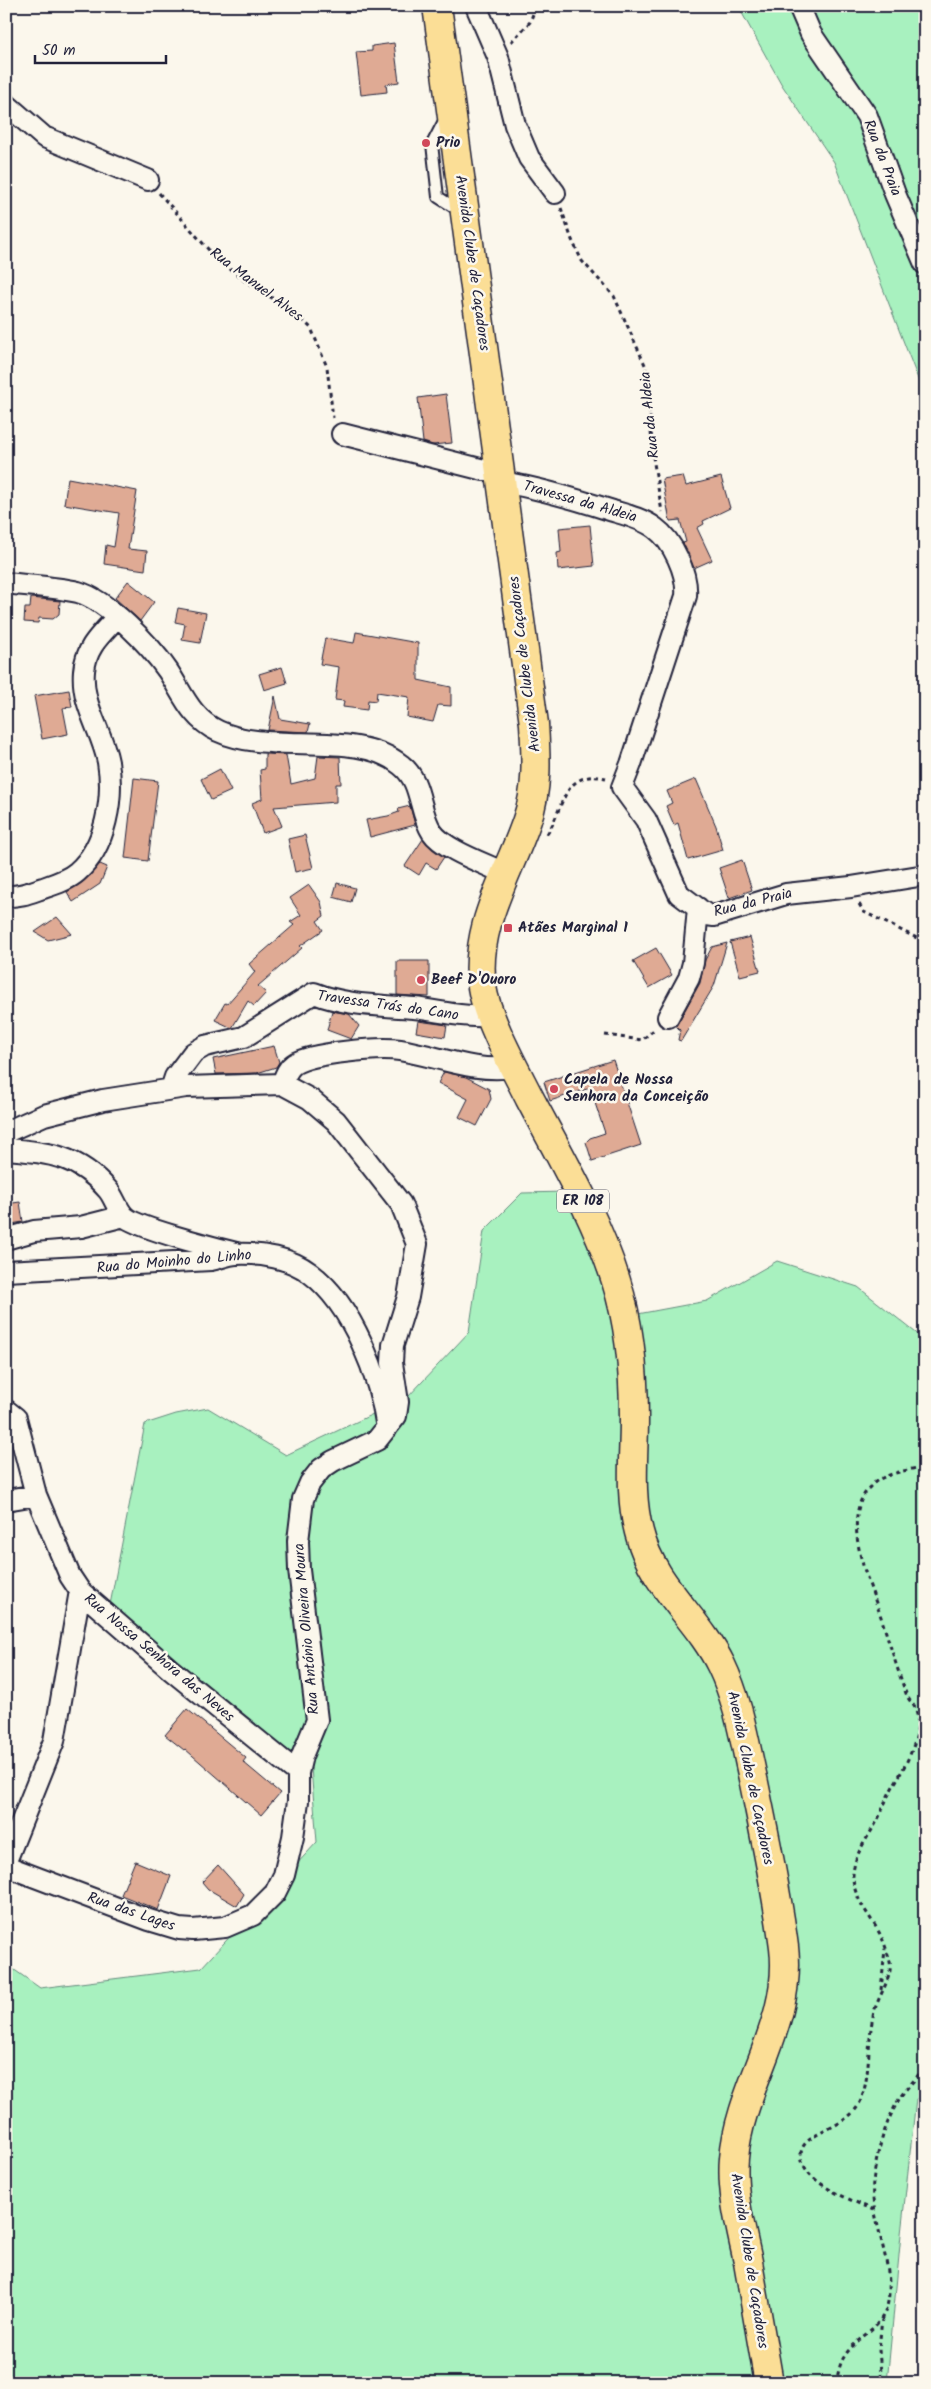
<svg xmlns="http://www.w3.org/2000/svg" width="931" height="2389" font-family="Kalam,sans-serif">
<style>
.green{fill:#a8f1bf;stroke:#658a7d}
.building{fill:#dfaa94;stroke:#22223b}
.lines{fill:none;stroke-linecap:round;stroke-linejoin:round}
.service-casing{stroke:#22223b;stroke-width:14}
.minor-casing{stroke:#22223b;stroke-width:24}
.primary-casing{stroke:#22223b;stroke-width:31}
.path{stroke:#22223b;stroke-width:3;stroke-dasharray:4 4;stroke-linecap:butt}
.service{stroke:#fbf7ec;stroke-width:10}
.minor{stroke:#fbf7ec;stroke-width:20}
.primary{stroke:#fbde96;stroke-width:28}
.poi-dot{fill:#d1495b;stroke:#fbf7ec;stroke-width:2}
.labels{text-anchor:middle;dominant-baseline:central;stroke-width:5;stroke-linejoin:round;paint-order:stroke}
.shield{fill:#fbf7ec;stroke:#636270;stroke-width:1}
.shield-label{font-size:14px;font-weight:bold;fill:#22223b}
.poi-label{font-size:15px;font-weight:bold;fill:#22223b;stroke:#fbf7ec;text-anchor:start}
.street-label{font-size:15px;fill:#22223b;stroke:#fbf7ec}
</style>
<rect width="100%" height="100%" fill="#fbf7ec"/>
<filter id="ink" filterUnits="userSpaceOnUse"><feTurbulence type="fractalNoise" baseFrequency=".02" numOctaves="2"/><feDisplacementMap in="SourceGraphic" scale="10" xChannelSelector="R" yChannelSelector="G"/><feConvolveMatrix kernelMatrix="1 2 1 2 8 2 1 2 1" color-interpolation-filters="sRGB"/></filter>
<g filter="url(#ink)">
<path class="green" d="M738,6H925V397L834,162L782,85Z
M580,1188L611,1319L707,1301L777,1261L858,1287L925,1340V2095L916,2099L901,2234L887,2383H6V1964L40,1988L201,1968L317,1842L311,1768L202,1692L109,1610L145,1424L176,1414L208,1408L286,1455L407,1398L469,1332L484,1231L522,1193L565,1192Z"/>
<path class="building" d="M394,43L399,82L386,84L387,92L361,95L356,52L372,51V46Z
M446,394L452,443L433,445L423,442L418,398Z
M683,476L686,486L721,477L730,508L703,521L704,524L697,528L712,560L694,568L683,543L686,542L680,520L670,521L662,479Z
M68,478L137,491L128,549L147,551L145,570L104,564L106,545L114,547L119,513L64,504Z
M590,525L594,566L558,570L557,553L561,552L559,528Z
M128,581L154,602L140,621L115,598Z
M31,598L60,601L59,614L53,619L39,618L38,623L24,622L25,608H30Z
M178,608L206,613L200,643L182,640L185,624L175,622Z
M356,632L418,643V680L451,687V706L438,705L433,722L407,717L409,697L377,692L376,701L368,700L367,710L343,707L344,701L335,700L339,667L320,664L325,638L354,643Z
M282,667L287,683L264,690L259,674Z
M69,690L72,707L63,708L68,734L42,739L34,696Z
M275,696L280,719L310,724L308,732L268,730Z
M265,754L286,755L291,784L315,778L318,756L340,757L341,784H336V802L274,807L282,826L263,833L252,803L262,799L260,770L265,769Z
M220,769L231,791L211,800L201,779Z
M134,778L158,781L148,861L125,858Z
M696,779L716,826L723,850L688,860L678,823L674,825L666,806L672,803L667,791Z
M410,806L415,825L370,837L366,820L388,816L399,812L398,809Z
M305,835L313,868L295,872L288,839Z
M423,839L444,857L436,869L426,863L419,875L405,866Z
M742,860L752,890L729,898L719,868Z
M100,864L107,867L100,884L73,902L67,892L84,881Z
M337,883L355,888L351,902L333,897Z
M309,885L321,902L324,916L317,921L323,930L300,946L302,948L258,986L266,993L254,1006L248,1001L232,1028L215,1020L225,1003L227,1004L255,972L249,964L294,925L290,922L301,915L290,898Z
M57,917L72,934L48,940L35,932Z
M750,937L760,971L740,976L730,942Z
M727,943L714,986L681,1041L678,1040L680,1030L676,1026L700,983L705,960L712,947Z
M656,948L672,975L649,988L633,961Z
M397,961H429V997L397,995Z
M332,1011L349,1014L359,1026L351,1039L327,1030Z
M418,1021L447,1025L445,1037L416,1032Z
M274,1046L279,1062L276,1067L257,1073L216,1074L213,1059Z
M613,1060L641,1145L592,1161L586,1142L590,1138L605,1133L590,1088L550,1101L544,1082Z
M444,1072L466,1077L489,1089L491,1099L477,1126L459,1117L468,1099L438,1083Z
M20,1202L23,1222L6,1225V1204Z
M187,1709L246,1758L243,1762L280,1793L261,1815L185,1749L184,1750L165,1735Z
M135,1861L171,1876L158,1910L121,1895Z
M218,1865L244,1894L237,1906L208,1889L202,1882Z"/>
<g class="lines">
<g class="service-casing">
<path id="service" d="M446,117L432,144L438,197L460,211"/>
</g>
<g class="minor-casing">
<path id="minor" d="M476,6L498,57L515,125L529,158L555,193
M799,6L811,34L867,116L895,194L925,264
M6,104L44,137L148,180
M342,434L484,470L500,471
M502,482C539,488 576,499 613,511C627,515 643,519 655,528C673,541 688,574 686,596L631,764L622,787L646,820L679,894L707,915L714,916L786,894L851,887L925,875
M6,583C30,586 55,587 78,592C107,600 151,646 168,671C183,694 191,718 218,731C271,756 356,728 401,765C423,782 418,811 432,832C443,849 486,864 504,873
M6,896C20,897 31,892 43,888C55,884 68,880 77,872C106,847 114,798 108,762C102,730 81,705 84,671C86,646 102,634 117,617
M668,1017L689,978L693,963L698,908
M282,1084C285,1076 287,1069 294,1064C311,1053 379,1047 400,1050C438,1056 474,1073 513,1067
M171,1089L175,1077L193,1053L205,1046L244,1037L314,993C347,1006 380,1005 414,1008C440,1011 465,1018 492,1016
M6,1132L44,1115L103,1100L186,1087L282,1084
M6,1149C49,1152 79,1156 108,1190C114,1197 117,1209 124,1216C134,1227 216,1248 236,1253
M6,1239L34,1231L81,1227L124,1216
M6,1271L211,1260C220,1258 229,1254 237,1254C262,1253 290,1258 310,1273C353,1305 380,1378 387,1428
M6,1410L16,1418L36,1495L70,1576L80,1591L171,1670L298,1773
M6,1500L36,1495
M6,1861L54,1741L80,1591
M6,1866L149,1920L179,1929L193,1930L225,1927L253,1915L275,1893L284,1875L293,1837L298,1801V1773L302,1756L317,1720L299,1570L298,1541L303,1499L310,1483L321,1469L333,1461L377,1440L396,1416L398,1402L392,1363L393,1345L408,1297L417,1244L401,1204L336,1121L310,1099L282,1084"/>
</g>
<g class="primary-casing">
<path id="primary" d="M437,6L534,724C536,757 538,788 527,820C509,874 473,926 482,987C487,1019 515,1069 530,1099C561,1158 596,1217 616,1281C630,1325 634,1373 634,1419C634,1458 629,1494 639,1532C652,1585 698,1618 721,1665C739,1702 745,1744 754,1783C765,1837 777,1892 784,1947C793,2024 740,2085 734,2158C731,2192 741,2229 748,2262C755,2302 762,2343 769,2383"/>
</g>
<path class="path" d="M511,42L530,22L536,6
M159,193L215,257L245,281L293,311L311,328L327,367L333,418
M561,208L572,240L582,261L614,296L646,367L653,457L662,512
M547,834C564,809 562,769 606,778
M859,904L864,912L925,942
M605,1035L642,1040L656,1028
M917,1730L925,1737
M881,1990L885,1949
M920,2074L925,2094
M925,2156V2187
M874,2210C852,2200 804,2184 801,2156C799,2130 852,2131 862,2097C871,2070 867,2040 874,2012C878,1997 893,1976 890,1962C888,1954 885,1944 881,1936C870,1914 848,1894 854,1867C857,1851 868,1837 876,1823C882,1812 885,1801 891,1790C903,1769 924,1737 916,1711C915,1705 909,1701 907,1696C897,1669 889,1641 880,1614C868,1579 837,1514 874,1483C886,1473 910,1470 925,1466
M882,2318L879,2350L882,2383
M836,2383C838,2375 839,2365 844,2357C855,2338 882,2328 887,2306C897,2269 869,2219 873,2182C877,2151 885,2122 901,2096C909,2084 921,2076 925,2062"/>
<use href="#service" class="service"/>
<use href="#minor" class="minor"/>
<use href="#primary" class="primary"/>
</g>
</g>
<g class="poi-dot">
<circle cx="426" cy="143" r="5"/>
<rect x="503" y="923" width="10" height="10" rx="2.5"/>
<circle cx="421" cy="980" r="5"/>
<circle cx="554" cy="1089" r="5"/>
</g>
<g class="labels">
<rect class="shield" x="557" y="1189.5" width="52" height="23" rx="4"/>
<g class="shield-label">
<text x="583" y="1201">ER 108</text>
</g>
<g class="poi-label">
<text x="436" y="143">Prio</text>
<text x="518" y="928">Atães Marginal 1</text>
<text x="431" y="980">Beef D'Ouoro</text>
<text x="564" y="1080">Capela de Nossa<tspan x="564" dy="17">Senhora da Conceição</tspan></text>
</g>
<g class="street-label">
<text transform="translate(882 158) rotate(69)">Rua da Praia</text>
<text transform="translate(472 263) rotate(82)">Avenida Clube de Caçadores</text>
<text transform="translate(256 285) rotate(37)">Rua Manuel Alves</text>
<text transform="translate(650 415) rotate(-96)">Rua da Aldeia</text>
<text transform="translate(580 502) rotate(16)">Travessa da Aldeia</text>
<text transform="translate(525 664) rotate(-97)">Avenida Clube de Caçadores</text>
<text transform="translate(753 903) rotate(-14)">Rua da Praia</text>
<text transform="translate(388 1006) rotate(8)">Travessa Trás do Cano</text>
<text transform="translate(174 1262) rotate(-5)">Rua do Moinho do Linho</text>
<text transform="translate(307 1629) rotate(-95)">Rua António Oliveira Moura</text>
<text transform="translate(159 1658) rotate(40)">Rua Nossa Senhora das Neves</text>
<text transform="translate(750 1778) rotate(78)">Avenida Clube de Caçadores</text>
<text transform="translate(131 1912) rotate(19)">Rua das Lages</text>
<text transform="translate(749 2261) rotate(81)">Avenida Clube de Caçadores</text>
</g>
</g>
<rect width="931" height="2389" fill="none" stroke="#fbf7ec" stroke-width="25"/>
<rect x="12" y="12" width="906" height="2364" fill="none" stroke="#22223b" stroke-width="2" filter="url(#ink)"/>
<path d="M35 55v8h131v-8" fill="none" stroke="#22223b" stroke-width="2.5"/>
<text x="42" y="55" font-size="15" fill="#22223b" stroke="#fbf7ec" stroke-width="4" paint-order="stroke">50 m</text>
</svg>
